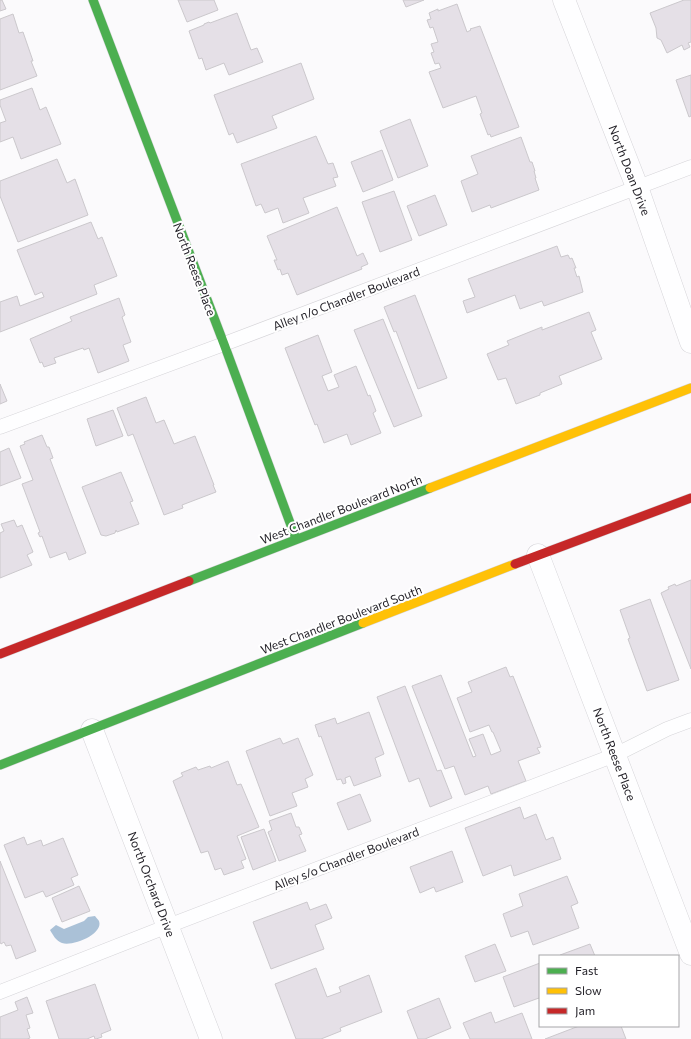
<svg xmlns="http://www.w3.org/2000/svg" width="691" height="1039" font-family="Commissioner,sans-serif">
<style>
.water{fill:#aac1d7}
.building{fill:#e5e0e7;stroke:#cbc8cc}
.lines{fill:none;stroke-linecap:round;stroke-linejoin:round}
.lane-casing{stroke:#d6d5d9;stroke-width:15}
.street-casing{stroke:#d6d5d9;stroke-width:23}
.fast-casing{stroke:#d6d5d9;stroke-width:10}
.slow-casing{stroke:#d6d5d9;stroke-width:10}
.jam-casing{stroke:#d6d5d9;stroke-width:10}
.lane{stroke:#fefeff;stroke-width:14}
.street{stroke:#fefeff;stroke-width:22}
.fast{stroke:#4caf50;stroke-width:9}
.slow{stroke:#ffc107;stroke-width:9}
.jam{stroke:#c62828;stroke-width:9}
.labels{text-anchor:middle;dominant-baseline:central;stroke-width:4;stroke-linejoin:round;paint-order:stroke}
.street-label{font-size:12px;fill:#201e25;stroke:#fff}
</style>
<rect width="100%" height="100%" fill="#fbfafc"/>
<path class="water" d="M95,916C96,918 98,919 99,921C104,934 72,947 62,943C56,941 53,935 50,930L56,925L64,929L84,921L88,917Z"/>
<path class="building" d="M0,0H2L6,9L0,11Z
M178,0H214L218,10L187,22Z
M403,0H424L406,7Z
M684,0H691V42L688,43L690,47L684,50L682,45L667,53L661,40L657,38L656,28L650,13Z
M457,4L467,32L471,30L470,29L480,26L519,127L491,137L490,134L488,135L480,114L482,113L476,96L443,108L429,72L441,68L439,63L435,64L431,53L434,52L431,44L438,42L433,27L430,28L427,20L431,19L429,13L438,9V11Z
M237,13L251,50L257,48L263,62L229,75L224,63L206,70L202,58L199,59L189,31L204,25V24L209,22L210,23Z
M13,14L19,33L23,32L33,61H31L37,76L0,90V19Z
M301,63L314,99L272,116L277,128L237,143L233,133L229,135L214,95Z
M691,75V116L689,117L676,80Z
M32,88L40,110L46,107L61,144L21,159L13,137L0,142V123L6,121L0,105V100Z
M410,119L428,166L398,178L380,131Z
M316,136L328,164L333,163L338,177L333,178L336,186L303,198L309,213L283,223L278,208L265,213L261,204L256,206L241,164Z
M521,137L530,162H532L535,171H534L536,178H535L539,190L491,208L490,205L472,212L461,181L478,174L471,156Z
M382,150L393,180L363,192L351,162Z
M57,159L67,183L75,179L88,215L18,242L0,196V181Z
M394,191L412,240L380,252L362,202Z
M435,195L447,225L419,236L407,206Z
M337,207L357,256L363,253L368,264L361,267L362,269L297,295L288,273L282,275L280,269L278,270L274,260H277L267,236Z
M91,222L98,239L102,237L117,276L94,285L97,294L0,332V302L17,296L20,306L44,297L42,292L35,295L17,250Z
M557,246L561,257L568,255L570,259L572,258L576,268H574L577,277L579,276L583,292L544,306L542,301L520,309L515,295L467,313L463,301L475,297L468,279Z
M415,295L447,378L418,389L396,331L394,332L384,307Z
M119,298L125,315L122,317L131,342L123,345L129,361L98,373L89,348L84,350L83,348L54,358L56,363L44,367L42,362L40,363L30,339L72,321L70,317Z
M589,312L596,330L591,332L602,359L559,376L562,384L540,393V395L516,404L506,378L498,380L487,354L509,345L507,341L542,327V330Z
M383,319L422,416L394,427L354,330Z
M318,335L332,372L322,376L328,391L339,387L334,375L356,366L368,396L370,395L376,411L373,413L381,433L351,445L347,434L324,443L317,424L315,425L285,348Z
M0,384L7,401L0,404Z
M146,397L156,423L164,420L174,444L195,436L214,485H213L216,492L182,505L183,508L164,515L133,434L128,436L117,408Z
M113,410L123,436L96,446L87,419Z
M42,435L47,447H49L53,458L50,459L86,553L69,560L66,552L50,558L42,536L40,537L38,533L40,532L22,484L33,480L20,446L25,444L24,442Z
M9,448L21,478L0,486V452Z
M121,472L133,501L130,502L139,524L117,532L116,530L115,533L106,536L101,535L82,487Z
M14,520L17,527L22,525L33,552L27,555L32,565L0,578V533L4,531L1,524Z
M691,580V669L661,593L669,589L668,587L675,584L676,586Z
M650,599L679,680L647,691L628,639L630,638L620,610Z
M506,667L510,677L513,676L541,747L537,748L540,753L518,761L526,781L491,794L488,786L465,795L454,766L445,769L412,686L441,675L473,757L476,756L469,739L483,734L491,755L501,751L493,732H492L489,725L470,732L457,698L472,692L468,682Z
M405,686L437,771L441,770L452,798L430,807L419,778L409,782L377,697Z
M369,712L384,754L375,758L381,776L354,786L350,776L345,778L346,783L343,784L341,779L337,780L321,736L319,737L315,725L335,718L337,724Z
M280,738L283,744L298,738L313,775L305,779L308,787L292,793L297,806L270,816L246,751Z
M228,761L237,785L241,784L259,827L237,836L246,859L241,861L244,868L224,875L221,868L215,870L208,851L201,853L173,781L183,776L181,773L196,767L198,770L210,766L211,768Z
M360,794L371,821L348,830L337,803Z
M520,807L524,819L536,814L546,840L553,837L561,859L514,876L511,865L483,876L465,828Z
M291,813L296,827H299L302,834L299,835L306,851L279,861L268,832L272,830L269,821Z
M264,829L276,861L253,870L241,837Z
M24,837L27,845L41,840L43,846L63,838L78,875L71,878L74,885L46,897L43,891L25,898L4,845Z
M452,851L463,882L436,892L434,887L420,893L410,867Z
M0,861L36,951L16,959L11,945L6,946L4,942L1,944L0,942Z
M567,876L578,903L571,906L579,928L533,945L528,931L511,937L503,914L523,906L519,894Z
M79,886L90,911L62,922L52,898Z
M307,902L310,910L326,904L332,918L315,925L324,949L271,969L253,922Z
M495,944L506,971L475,982L465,956Z
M590,944L595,956H560V955Z
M540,963V1000L539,998L514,1007L503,977Z
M316,968L327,997L341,992L339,987L369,975L382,1012L340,1028L341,1031L321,1039H296L275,984Z
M95,984L111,1030L101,1034L102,1037L96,1039H95L94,1036L87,1039H59L46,1001Z
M27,997L33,1013L26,1015L30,1028L27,1029L30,1038L27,1039H0V1017L18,1010L15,1002Z
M439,998L451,1028L425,1039H418L407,1011Z
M491,1012L495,1023L522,1013L532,1039H470L463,1023Z
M579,1026H621L626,1039H545Z"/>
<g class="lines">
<g class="lane-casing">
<path id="lane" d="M0,427L224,344L691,167
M0,992L168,926L615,755L667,729L691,720"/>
</g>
<g class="street-casing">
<path id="street" d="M564,0L637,187L691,342
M538,555L691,954
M92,730L211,1039"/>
</g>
<g class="fast-casing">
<path id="fast" d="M93,0L224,344L296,539
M189,581L430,488
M0,765L363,623"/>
</g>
<g class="slow-casing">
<path id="slow" d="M430,488L691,388
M363,623L515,564"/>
</g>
<g class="jam-casing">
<path id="jam" d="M515,564L691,498
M0,654L189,581"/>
</g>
<use href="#lane" class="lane"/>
<use href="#street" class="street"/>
<use href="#fast" class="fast"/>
<use href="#slow" class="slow"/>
<use href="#jam" class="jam"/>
</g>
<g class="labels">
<g class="street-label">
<text transform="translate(630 170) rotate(69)">North Doan Drive</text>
<text transform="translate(195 269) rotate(69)">North Reese Place</text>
<text transform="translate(346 298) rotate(-21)">Alley n/o Chandler Boulevard</text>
<text transform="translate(341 509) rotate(-21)">West Chandler Boulevard North</text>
<text transform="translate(341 619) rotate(-21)">West Chandler Boulevard South</text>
<text transform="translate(615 754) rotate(69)">North Reese Place</text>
<text transform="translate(346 858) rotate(-21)">Alley s/o Chandler Boulevard</text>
<text transform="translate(152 884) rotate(69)">North Orchard Drive</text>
</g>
</g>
<rect x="539" y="955" width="140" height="72" fill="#ffffff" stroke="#a6a5a8"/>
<rect x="547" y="968" width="20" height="6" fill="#4caf50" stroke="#a6a5a8"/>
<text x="575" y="975" font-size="12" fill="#201e25">Fast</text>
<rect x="547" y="988" width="20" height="6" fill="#ffc107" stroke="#a6a5a8"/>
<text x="575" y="995" font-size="12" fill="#201e25">Slow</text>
<rect x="547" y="1008" width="20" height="6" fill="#c62828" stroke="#a6a5a8"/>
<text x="575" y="1015" font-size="12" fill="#201e25">Jam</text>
</svg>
